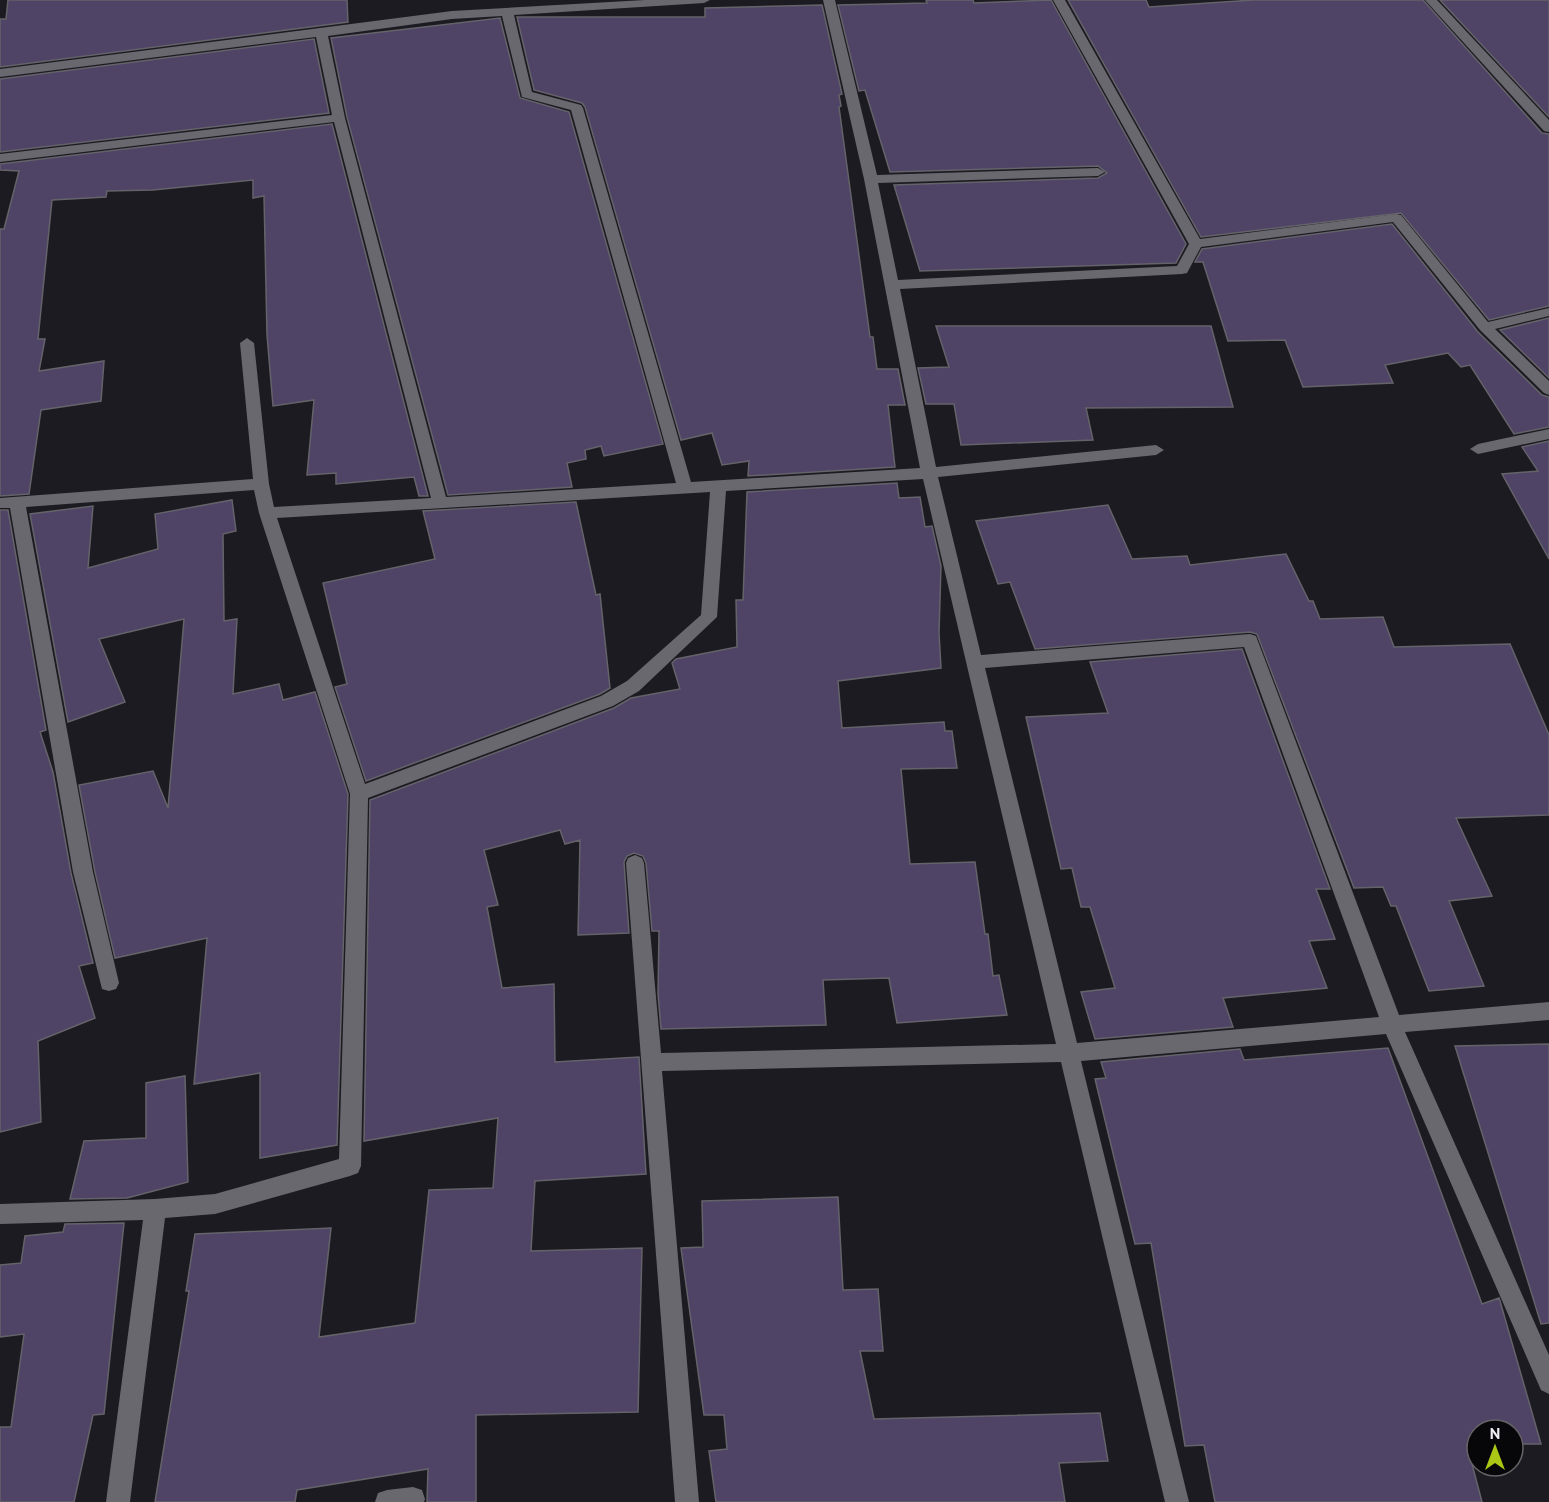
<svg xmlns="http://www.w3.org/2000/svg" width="1549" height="1502" font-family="'PT Sans',sans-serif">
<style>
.building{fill:#4f4366;stroke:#65636a;stroke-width:1.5}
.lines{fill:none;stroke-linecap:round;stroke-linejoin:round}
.minor{fill:#6a686f;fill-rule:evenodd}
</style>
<rect width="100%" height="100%" fill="#1c1b21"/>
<path class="building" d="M8,0H347L348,22L0,67V19H6Z
M926,0H973L974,3L1051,0L1186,244L1176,263L920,271L894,185L1098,178L1107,173L1098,166L890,172L865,90L859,91L838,5L927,3Z
M1068,0H1146L1149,7L1253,0H1423L1542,133L1549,134V306L1489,320L1401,213L1201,237Z
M1440,0H1549V117Z
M822,5L842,94L839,95L841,106L839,107L870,337H873L877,369H898L905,405H888L895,467L748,476L749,461L722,465L712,433L681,440L585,107L582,103L534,90L517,17H705V8Z
M500,18L520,98L569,112L663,444L604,456L601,446L585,450L586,459L567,463L572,487L448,495L347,117L331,38Z
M314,39L329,113L0,152V79Z
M332,124L428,496H419L414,477L336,484V473L307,475L314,400L273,406L267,335L264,196L253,198V180L153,190L107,191L106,197L52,200L38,339H45L39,371L104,361L101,401L41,410L29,494L0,496V229H4L19,171L0,170V164Z
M1392,224L1478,332L1542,395L1549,397V427L1514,434L1470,365L1461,367L1448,353L1385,365L1393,383L1303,387L1285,340L1228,341L1203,262H1195L1202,249Z
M1549,318V378L1500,330Z
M936,326H1211L1233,407L1086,408L1093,440L961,445L954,404H926L918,368L949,367Z
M1549,441V559L1502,474L1538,471L1522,447Z
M897,483L899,498L920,497L925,527L932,526L941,566L939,633L941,668L838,681L842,728L944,722L945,731H952L957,768L901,769L910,864L975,862L985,934H988L993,976L999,975L1007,1015L897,1023L889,978L823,980L826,1025L661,1029L658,994L659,931H652L646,863L643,856L634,853L627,856L624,862L629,933L578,935L580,840L565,844L560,830L484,850L498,905L487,907L502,988L554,984L555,1062L639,1057L646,1174L535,1181L531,1251L642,1248L638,1412L476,1415V1502H427L428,1469L297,1490L295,1502H155L189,1291H186L195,1234L331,1228L319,1337L415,1323L429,1190L493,1188L498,1118L364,1141L370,800L614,708L631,698L680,689L672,663L676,659L737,647L736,600H743L747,492Z
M232,500L236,531L223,534L224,621L237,619L233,694L279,684L283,700L315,692L348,794L337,1145L260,1158V1073L194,1084L207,938L115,958L95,872L79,785L153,771L168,808L184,619L99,639L125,702L68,722L30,514L93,506L88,568L158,549L155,514Z
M576,502L596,595L600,594L610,688L600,694L366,781L335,687L347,684L323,583L435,559L423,511Z
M1108,505L1132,559L1187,556L1190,565L1286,554L1309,601H1313L1320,619L1383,617L1394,647L1510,644L1549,735V815L1456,818L1492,896L1449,901L1484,986L1429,991L1396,906H1391L1383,887L1354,888L1257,634L1250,632L1035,649L1010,582L998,584L976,521Z
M0,510H8L46,730L40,732L53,772L71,873L93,963L79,966L95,1018L38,1041L41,1122L0,1132Z
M1242,649L1330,889H1316L1335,939L1309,941L1327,988L1223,998L1233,1027L1095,1039L1081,992L1115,988L1090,907H1081L1072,868L1061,869L1026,717L1108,713L1090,662Z
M1549,1044V1323L1541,1324L1455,1046Z
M1388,1048L1482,1304L1499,1298L1500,1301L1541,1444H1513V1430H1477V1445H1467L1482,1502H1215L1204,1445L1185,1446L1151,1243L1135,1244L1095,1079L1106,1078L1101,1062L1240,1049L1244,1060Z
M185,1076L188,1182L127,1198L70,1199L84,1141L146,1138V1083Z
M838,1197L843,1290L878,1289L883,1351H860L874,1419L1100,1413L1108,1461L1059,1463L1065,1502H716L709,1451L727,1449L724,1415H704L681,1248L703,1247L702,1201Z
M124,1223L104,1414L93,1415L74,1502H0V1427H11L24,1334L0,1337V1265L21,1263L25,1236L63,1232L65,1224Z"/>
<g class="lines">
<path class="minor" d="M645,0H710L704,3L514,15L532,92L581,105L583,108L691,482L920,468L864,179L823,0H835L877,175L1098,168L1105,172L1098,176L878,183L898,280L1177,266L1189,244L1053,0H1065L1200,239L1396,214L1401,215L1488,322L1549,308V316L1495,329L1549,381V395L1544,393L1480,330L1393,222L1201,247L1187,273L1182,274L900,289L936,467L1156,445L1164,450L1156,455L938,477L981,655L1250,634L1256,636L1399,1015L1549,1002V1020L1405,1032L1549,1355V1394L1541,1390L1386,1034L1081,1061L1189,1502H1165L1061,1062L662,1071L699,1502H675L626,863L628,858L635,855L642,858L644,863L661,1053L1056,1044L923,479L726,491L717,617L639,691L613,706L368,798L361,1166L358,1173L350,1176L215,1214L165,1218L130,1502H106L143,1220L0,1224V1204L155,1199L215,1194L339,1159L350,794L259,513L254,490L26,507L93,872L119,983L116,989L109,991L102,989L73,872L10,508H0V498L253,479L240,343L247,338L254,343L269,484L274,507L431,498L334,122L0,162V154L332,115L316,37L0,77V69L452,11ZM502,16L522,97L571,110L676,483L446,497L345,118L328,36L452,19ZM710,492L701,615L627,681L601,696L365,784L277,518ZM1244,647L1379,1017L1077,1043L985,668Z
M1425,0H1437L1549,120V132L1544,131Z
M1549,429V439L1478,454L1470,449L1478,444Z
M413,1487L422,1490L425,1499L424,1502H375L378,1493L387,1490Z"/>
</g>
<g transform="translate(1495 1448)"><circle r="28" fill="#070608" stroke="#656366" stroke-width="1.5"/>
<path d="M0-4.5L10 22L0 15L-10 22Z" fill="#abc615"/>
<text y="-9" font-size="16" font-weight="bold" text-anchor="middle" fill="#f1eff4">N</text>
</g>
</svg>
